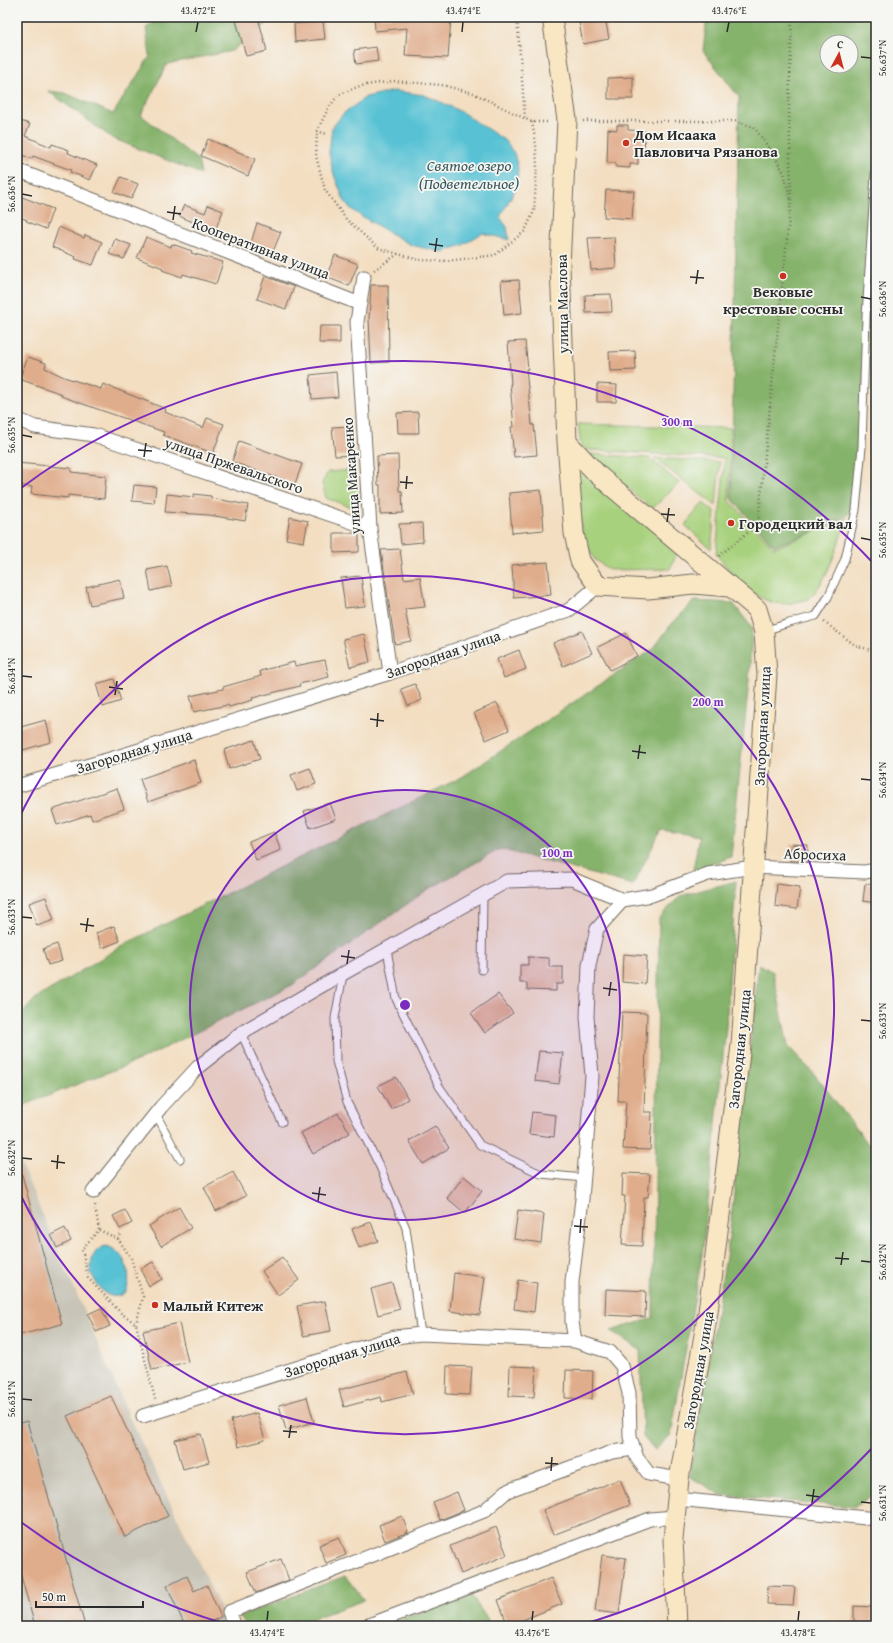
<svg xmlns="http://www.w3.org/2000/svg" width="893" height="1643" font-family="'Gentium Book Plus',serif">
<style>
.industrial{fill:#c8c4b8}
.green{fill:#a8d17d;stroke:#6a7e54}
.forest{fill:#86b36c;stroke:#586f4c;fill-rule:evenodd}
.water{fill:#58c2d4;stroke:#427680}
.building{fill:#e0ad8c}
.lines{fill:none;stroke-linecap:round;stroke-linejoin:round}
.lane-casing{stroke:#716a60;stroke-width:9}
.street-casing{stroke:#716a60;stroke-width:15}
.secondary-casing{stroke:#716a60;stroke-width:21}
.path{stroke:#716a60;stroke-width:2.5;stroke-dasharray:1 3;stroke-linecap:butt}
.lane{stroke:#fff;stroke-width:7}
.street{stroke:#fff;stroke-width:13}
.secondary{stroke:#f9e7c3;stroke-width:19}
.ticks{fill:none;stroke:#2b2b2b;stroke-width:1.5}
.ring{fill:none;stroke:#7b2cbf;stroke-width:2}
.poi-dot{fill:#c8321e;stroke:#f6f6f2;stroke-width:1.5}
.labels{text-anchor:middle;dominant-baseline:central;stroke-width:3.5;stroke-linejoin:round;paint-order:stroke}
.poi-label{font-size:15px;font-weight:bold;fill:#2b2b2b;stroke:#f6f6f2;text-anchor:start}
.street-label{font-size:15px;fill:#2b2b2b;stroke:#f6f6f2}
.water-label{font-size:16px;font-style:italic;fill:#38585e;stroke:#f6f6f2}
.centre{fill:#7b2cbf;stroke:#f6f6f2;stroke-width:2}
.ring-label{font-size:12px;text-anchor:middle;font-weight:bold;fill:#7b2cbf;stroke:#f6f6f2;stroke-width:3.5;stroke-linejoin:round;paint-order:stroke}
.neatline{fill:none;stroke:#2b2b2b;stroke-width:1.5}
.ticks-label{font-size:10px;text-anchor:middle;fill:#2b2b2b}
</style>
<rect width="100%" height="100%" fill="#f6f6f2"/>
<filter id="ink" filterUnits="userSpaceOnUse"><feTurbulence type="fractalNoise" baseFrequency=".025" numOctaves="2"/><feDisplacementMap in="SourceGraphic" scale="8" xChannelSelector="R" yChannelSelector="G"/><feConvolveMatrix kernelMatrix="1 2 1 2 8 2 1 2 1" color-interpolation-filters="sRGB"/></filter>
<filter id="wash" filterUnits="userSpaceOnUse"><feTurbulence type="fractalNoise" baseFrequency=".012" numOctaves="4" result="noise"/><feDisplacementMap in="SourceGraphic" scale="16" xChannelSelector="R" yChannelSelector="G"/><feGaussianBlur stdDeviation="0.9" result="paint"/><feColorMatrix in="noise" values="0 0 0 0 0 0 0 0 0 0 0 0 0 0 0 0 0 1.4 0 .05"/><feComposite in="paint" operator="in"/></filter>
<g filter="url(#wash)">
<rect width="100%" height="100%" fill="#f3dec1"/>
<path class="industrial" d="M17,1155L127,1412L229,1626H17Z"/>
<path class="green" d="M578,424L731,428L729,500L774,548L824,528L847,517C839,541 828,583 808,599C805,601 800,601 796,602C761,612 736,578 716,554L725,458L590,450L581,448Z
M589,454L649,458L679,483L652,509Z
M654,458L720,462L716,506Z
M574,463L678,551L670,569L610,570L595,560L582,537Z
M352,470L359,495V510L326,498L322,483L328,472Z
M703,503L715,512L711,549L685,525Z"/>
<path class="forest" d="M163,17H267L269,22L232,51L167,64L141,115L198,160L201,174L112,138L48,91L65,93L113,114L150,56L146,28Z
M707,17H876V159L856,510L820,529L774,546L731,498L739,97L703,51ZM827,42H851V66H827Z
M694,601L733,603L752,628L749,681L731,857L693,871L699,836L661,830L633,885L500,849L427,890L292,985L142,1059L27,1104L17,1110V1020L35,999L125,944L462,777L653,649L670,626Z
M736,881L726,1027L703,1249L671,1435L655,1450L643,1437L640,1350L611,1331L653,1318L659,918L680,896Z
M759,964L773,972L788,1046L816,1076L869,1145L876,1144V1492L855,1507L721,1495L689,1476L729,1239Z
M345,1576L364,1600L292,1626H248L239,1617Z
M471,1595L489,1622L496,1626H381Z"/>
<path class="water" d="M394,91L424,95L443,103L463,113L504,140L514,153L518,168L517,186L500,217L507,227L509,240L482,233L463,245L441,252L411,245L361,216L351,209L344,200L333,172L329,153L332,128L343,114L366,97Z
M106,1246C122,1249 133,1272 127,1288C126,1293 122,1295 118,1296C103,1299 96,1282 90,1271C92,1259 93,1249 106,1246Z"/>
<g id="blocks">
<path class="building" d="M235,17H258L267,51L246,56Z
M374,17H451L448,58L405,56L407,28L375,31Z
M578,17H605L609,39L583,44Z
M323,21L325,39L295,42L294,24Z
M376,47L378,61L356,64L354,50Z
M633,77V99H608V78Z
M20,121L30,124L25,136L51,147L52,144L69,150L68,153L97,165L90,180L70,172L71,170L33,156L32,159L20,154L21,151H20L17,156V128Z
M617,125H628V130L645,131L644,156L638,155V164H630V168L616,167V163H607L608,129L617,130Z
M208,139L255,159L248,176L201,156Z
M121,177L138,184L131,199L114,192Z
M606,190L634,191L632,219L604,217Z
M17,195L53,209L46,229L26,221L27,220L17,216Z
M184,205L205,213L208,205L223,211L214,233L199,228L200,225L179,216Z
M257,223L281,232L272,254L250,246Z
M59,227L84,238L85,235L102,242L93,265L75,259L76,257L52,247Z
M146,237L171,247L172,244L192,251L191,253L223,262L216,284L183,274L182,277L162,270L163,268L137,258Z
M614,237L616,268L591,270L588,238Z
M115,239L131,245L124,259L109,254Z
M335,255L358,264L349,286L326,277Z
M265,276L294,287L286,309L257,299Z
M519,280L522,313L504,315L501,281Z
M371,285H388L389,362L371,363L369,319Z
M611,294L612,312L586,313L585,295Z
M320,326H340V343H319Z
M525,341L528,369H526L532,425H534L537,455L514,457L511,427H514L510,384H511L508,342Z
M635,351L636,370L610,371L609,352Z
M28,357L46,363L45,368L64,377L101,389L103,384L166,409L165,412L203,428L207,418L224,424L213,453L163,435L164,432L83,404L61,396L62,394L19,379Z
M336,372L338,397L312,399L310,375Z
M597,384L617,385L616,402H597Z
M418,412L419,433H398L397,413Z
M351,426L353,455L335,456L332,427Z
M239,441L302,464L295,484L232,462Z
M398,455L399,491H402L403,513L380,514V485H378L377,456Z
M17,463L71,468V472L106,476L104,499L68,495V498L31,494L32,487L17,485Z
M134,485L156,487L154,503L132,501Z
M541,490L544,530L512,533L509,493Z
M167,494L194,497V494L211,496V498L248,505L245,521L209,515L165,512Z
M290,517L308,521L304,542L286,539Z
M422,523L423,542L401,544L399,524Z
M334,533H359V552L334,553Z
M400,549L404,579L420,577L425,607L405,609L411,641L395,644L381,550Z
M548,562L551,595L514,598L512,565Z
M167,566L172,586L151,591L147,570Z
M361,576L365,606L345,608L341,578Z
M120,579L124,598L90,605L86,587Z
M582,631L592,653L563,666L553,643Z
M626,633L637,656L610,670L598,647Z
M364,634L370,662L350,667L343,639Z
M519,650L526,669L504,678L497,659Z
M325,660L329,677L299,684L300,686L252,698L253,700L229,707L228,705L194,712L190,696L223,689V687L261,676L260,671L294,662L295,666Z
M114,679L121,701L103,707L96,684Z
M415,684L422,700L408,706L401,689Z
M497,703L509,730L486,740L474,713Z
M46,720L51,742L19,751L17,743V728Z
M254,740L260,759L229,769L224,750Z
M194,760L201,783L148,802L140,779Z
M310,768L316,784L297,791L291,775Z
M117,788L124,809L92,820L90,814L57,825L52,810Z
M330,803L336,819L310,828L304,811Z
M274,832L281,850L256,860L249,842Z
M791,844L808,845L807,861H790Z
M777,884L800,887L797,909L775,906Z
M865,884L876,885V903L863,901Z
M46,897L54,920L37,926L29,903Z
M114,926L120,941L102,948L96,933Z
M57,944L62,961L48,965L43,949Z
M623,954L647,956L645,984L622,982Z
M528,957L549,958V967H563V984H556V991L527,990V983H520V965H528Z
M498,994L513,1013L485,1033L471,1013Z
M622,1012L647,1013L644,1112H652L650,1150L623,1149L626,1101H618Z
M539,1051L563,1053L559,1084L535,1081Z
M396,1077L408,1099L391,1109L378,1086Z
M532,1112L556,1115L554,1137L529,1134Z
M338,1113L350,1133L313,1154L301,1133Z
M435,1126L449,1148L423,1164L409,1141Z
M21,1171L62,1324L20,1335L17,1324V1172Z
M233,1172L246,1196L216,1211L204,1187Z
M623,1173L650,1174L648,1197H644L642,1246L622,1245L625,1196H622Z
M464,1176L482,1191L465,1213L447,1198Z
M179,1207L191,1228L161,1246L149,1226Z
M125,1210L132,1223L120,1229L113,1216Z
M518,1210L544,1214L541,1243L514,1239Z
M371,1222L378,1241L359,1248L352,1229Z
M65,1228L71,1241L57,1248L51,1235Z
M282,1257L299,1280L278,1295L262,1271Z
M153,1262L162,1279L149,1286L140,1269Z
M454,1273L485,1277L480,1315L450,1311Z
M518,1280L537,1283L534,1312L514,1309Z
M392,1283L400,1309L378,1315L371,1289Z
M606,1289L646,1291L645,1317L605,1315Z
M325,1301L331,1331L303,1336L297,1306Z
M101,1308L110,1326L96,1332L88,1314Z
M179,1323L188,1362L152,1370L143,1331Z
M447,1366L472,1367L470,1395L446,1394Z
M510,1366L536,1367L534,1397L509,1396Z
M566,1370L593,1371L592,1399L565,1398Z
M407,1372L413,1394L382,1402L381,1397L344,1407L339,1390Z
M111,1396L168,1516L125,1537L67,1416Z
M307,1397L314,1422L286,1430L279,1405Z
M257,1413L265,1440L238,1447L231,1420Z
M27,1421L85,1626H35L17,1562V1424Z
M201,1434L209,1462L183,1469L175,1440Z
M620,1479L630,1505L553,1535L543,1510Z
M457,1492L464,1510L440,1520L433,1502Z
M402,1516L408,1532L385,1541L379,1525Z
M496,1527L507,1555L461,1574L450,1546Z
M339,1537L346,1555L326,1563L319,1545Z
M602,1555L626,1558L619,1614L595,1611Z
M281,1559L289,1580L256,1593L247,1572Z
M187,1576L194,1591L207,1585L221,1617L201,1626H185L167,1586Z
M551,1578L562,1604L508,1626L498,1600Z
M768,1586L795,1587L793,1605L767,1604Z
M854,1606L873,1607L872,1626H854Z"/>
</g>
</g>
<g filter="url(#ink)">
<use href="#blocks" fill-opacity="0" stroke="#716a60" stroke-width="1"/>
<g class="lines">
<g class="lane-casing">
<path id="lane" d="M764,631L789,623L816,616L828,597L845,559L856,510L862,447L866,316L876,159
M387,950L396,999L439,1086L480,1145L541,1174L584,1178
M482,970L483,895
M343,975L335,1018L336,1061L347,1102L380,1167L406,1228L421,1334
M241,1033L282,1122
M156,1114L180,1159"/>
</g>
<g class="street-casing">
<path id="street" d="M17,170L360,304
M364,277L357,322L370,528L390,673
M17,419L35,427L94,435L370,528
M17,786L110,759L390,673L569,610L598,586
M93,1192L161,1107L198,1067L241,1033L316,989L507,881L572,879L623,900L652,895L708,874L753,867L865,872L876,870
M575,1341L572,1322V1282L582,1199L592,1076L587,1017L589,965L597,929L623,900
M143,1416L395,1337L421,1334L575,1341L610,1352L622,1366L629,1393L630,1437L637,1458L649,1474L679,1479
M677,1499L876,1519
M235,1626L229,1612L484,1511L507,1491L612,1452L634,1449
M366,1626L650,1519L675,1517"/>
</g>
<g class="secondary-casing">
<path id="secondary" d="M552,17L567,120L560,266L567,442L574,533L580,561L598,586L648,589L693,584L729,587
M567,442L598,475L757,609L764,632L767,675L741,1045L708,1312L679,1479L673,1539L677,1626"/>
</g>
<path class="path" d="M517,17L525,118
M583,121H735L754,127L774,155L784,173L791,201
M532,122L536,144L537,167L534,211L525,231L495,255L447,261L419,260L378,248L346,219L325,190L316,156L317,131L328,109L338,95L360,86L393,81L442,85L473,93L532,122H550
M317,131L327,134
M791,194L789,106L792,17
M374,270L398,254
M719,556L758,524L791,199
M824,622L855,645L876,652
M95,1205L99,1230L82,1249L88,1278L121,1313L136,1324L155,1399
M99,1230L118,1239L131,1258L143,1297L136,1324
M118,1239L122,1233"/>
<use href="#lane" class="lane"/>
<use href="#street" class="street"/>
<use href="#secondary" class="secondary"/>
</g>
</g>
<path class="ticks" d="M196,32L198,22M462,32L463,22M727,32L729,22M861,57L871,58M22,194L32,196M167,212L181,214M173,220L175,206M429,244L443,246M435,252L437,238M690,277L704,278M696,284L698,270M861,297L871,299M22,435L32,437M138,450L152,451M144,457L146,443M400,482L413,483M406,489L407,476M661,514L675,515M667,522L669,508M861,538L871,540M22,676L32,677M109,687L123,689M115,695L117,681M370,719L384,721M377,727L378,713M632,751L646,753M638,759L640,745M861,779L871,780M22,917L32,918M80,924L94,926M86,932L88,918M341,956L355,958M347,964L349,950M603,988L617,990M609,996L611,982M861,1020L871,1021M22,1158L32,1159M51,1161L65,1163M57,1169L58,1155M312,1193L326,1195M318,1201L320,1187M574,1226L588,1227M580,1233L581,1219M835,1258L849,1259M861,1261L871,1262M841,1265L843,1252M22,1399L32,1400M283,1431L297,1432M289,1438L291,1425M545,1463L558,1464M551,1471L552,1457M806,1495L820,1497M861,1502L871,1503M812,1503L814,1489M267,1621L268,1611M532,1621L533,1611M798,1621L799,1611"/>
<circle cx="405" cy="1005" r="215" fill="#7b2cbf" fill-opacity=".12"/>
<g class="ring">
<circle cx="405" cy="1005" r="215"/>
<path d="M18 820A429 429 0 1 1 18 1190"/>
<path d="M876 1444A644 644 0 0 1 577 1626M233 1626A644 644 0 0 1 17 1519M17 491A644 644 0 0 1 876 566"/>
</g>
<g class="poi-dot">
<circle cx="626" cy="143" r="4"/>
<circle cx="783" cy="276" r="4"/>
<circle cx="731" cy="523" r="4"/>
<circle cx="155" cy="1305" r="4"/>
</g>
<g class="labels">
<g class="poi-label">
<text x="634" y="134">Дом Исаака<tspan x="634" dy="17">Павловича Рязанова</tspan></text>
<text x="783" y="291" text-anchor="middle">Вековые<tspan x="783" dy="17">крестовые сосны</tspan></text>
<text x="739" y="523">Городецкий вал</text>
<text x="163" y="1305">Малый Китеж</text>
</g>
<g class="street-label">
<text transform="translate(261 248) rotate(21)">Кооперативная улица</text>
<text transform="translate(562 304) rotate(-91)">улица Маслова</text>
<text transform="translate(234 465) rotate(19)">улица Пржевальского</text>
<text transform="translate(351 476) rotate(-94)">улица Макаренко</text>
<text transform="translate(443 654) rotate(-19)">Загородная улица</text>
<text transform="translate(762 726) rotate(-87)">Загородная улица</text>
<text transform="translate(134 751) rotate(-17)">Загородная улица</text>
<text transform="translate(815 854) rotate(2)">Абросиха</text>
<text transform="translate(739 1049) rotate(-84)">Загородная улица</text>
<text transform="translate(342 1355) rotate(-17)">Загородная улица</text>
<text transform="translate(698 1370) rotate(-80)">Загородная улица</text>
</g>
<g class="water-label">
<text x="469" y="165">Святое озеро<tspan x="469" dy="18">(Подветельное)</tspan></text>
</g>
</g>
<circle cx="405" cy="1005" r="6" class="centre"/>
<g class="ring-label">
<text x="677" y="426">300 m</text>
<text x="708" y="706">200 m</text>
<text x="557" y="857">100 m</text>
</g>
<rect width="893" height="1643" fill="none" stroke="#f6f6f2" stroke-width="44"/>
<g transform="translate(839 54) rotate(7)"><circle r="19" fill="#f6f6f2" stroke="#a5a5a2"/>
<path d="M0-3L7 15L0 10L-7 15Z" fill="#c8321e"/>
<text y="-6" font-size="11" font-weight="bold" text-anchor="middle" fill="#2b2b2b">С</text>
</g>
<path d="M36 1601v6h107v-6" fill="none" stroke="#2b2b2b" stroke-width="2"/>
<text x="42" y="1601" font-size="12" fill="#2b2b2b" stroke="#f6f6f2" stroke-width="3" paint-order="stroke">50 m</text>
<rect x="22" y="22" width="849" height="1599" class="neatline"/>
<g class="ticks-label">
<text x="198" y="14">43.472°E</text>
<text x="463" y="14">43.474°E</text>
<text x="729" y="14">43.476°E</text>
<text transform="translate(882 58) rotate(-90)" y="4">56.637°N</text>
<text transform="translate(11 194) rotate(-90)" y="4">56.636°N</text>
<text transform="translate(882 299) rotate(-90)" y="4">56.636°N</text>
<text transform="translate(11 435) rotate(-90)" y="4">56.635°N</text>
<text transform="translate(882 540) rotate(-90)" y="4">56.635°N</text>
<text transform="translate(11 676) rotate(-90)" y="4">56.634°N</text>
<text transform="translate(882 780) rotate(-90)" y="4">56.634°N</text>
<text transform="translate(11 917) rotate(-90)" y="4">56.633°N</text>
<text transform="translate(882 1021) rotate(-90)" y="4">56.633°N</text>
<text transform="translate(11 1158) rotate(-90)" y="4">56.632°N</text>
<text transform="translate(882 1262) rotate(-90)" y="4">56.632°N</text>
<text transform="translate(11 1399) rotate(-90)" y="4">56.631°N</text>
<text transform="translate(882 1503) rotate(-90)" y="4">56.631°N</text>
<text x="267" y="1636">43.474°E</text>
<text x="532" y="1636">43.476°E</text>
<text x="798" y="1636">43.478°E</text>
</g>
</svg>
